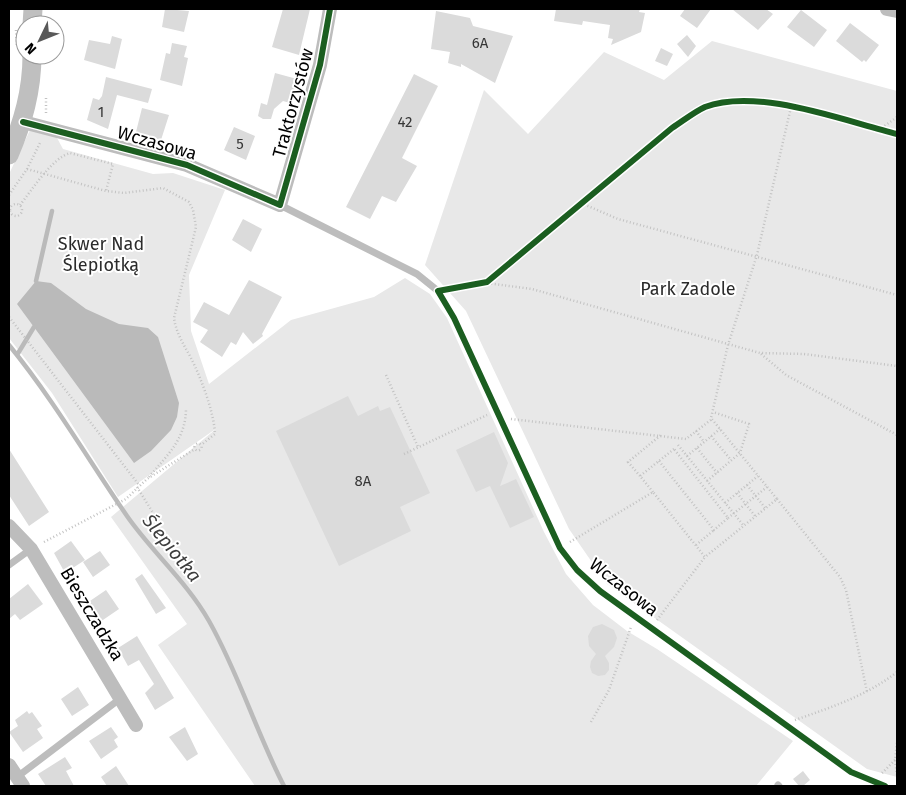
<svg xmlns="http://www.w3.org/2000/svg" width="906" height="795" font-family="'Fira Sans',sans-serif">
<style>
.green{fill:#e8e8e8}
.water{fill:#bababa}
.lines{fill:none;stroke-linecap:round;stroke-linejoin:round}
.stream{stroke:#bababa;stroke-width:4.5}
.building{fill:#dbdbdb}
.path{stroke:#c2c2c2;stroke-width:2.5;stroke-dasharray:1 2.5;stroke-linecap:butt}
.lane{stroke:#bdbdbd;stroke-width:7}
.street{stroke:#bdbdbd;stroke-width:14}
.secondary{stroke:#bfbfbf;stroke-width:19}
.cycleway-casing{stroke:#fff;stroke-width:9}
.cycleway{stroke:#1b5e20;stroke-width:6}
.labels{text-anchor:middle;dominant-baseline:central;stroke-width:4;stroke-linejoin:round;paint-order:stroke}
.number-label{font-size:15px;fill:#373737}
.street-label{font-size:18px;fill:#000;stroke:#fff}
.park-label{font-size:18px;fill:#2c2c2c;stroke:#fff}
.water-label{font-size:19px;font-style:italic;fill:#3d3d3d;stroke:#fff}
</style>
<rect width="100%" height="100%" fill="#fff"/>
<path class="green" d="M712,41L897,91V777L867,769L607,584L569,529L466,311L425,265L484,90L528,134L604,52L664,80Z
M30,130L56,136L63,149L153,174L173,173L225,190L189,275L191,331L209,384L291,320L374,297L405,278L430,294L447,318L544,532L566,574L593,605L627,631L657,649L793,741L756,786H255L158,645L187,624L111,517L217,428L118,497L52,393L9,338V174Z"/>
<path class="water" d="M36,281L51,283L86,309L119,324L148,328L158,337L179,403L177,417L171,430L151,451L134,463L17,304Z"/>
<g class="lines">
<path class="stream" d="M36,281L52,211
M9,345C53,399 88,459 127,516C152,552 187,582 209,621C239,674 256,732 284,786
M17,355L34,327"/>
</g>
<path class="building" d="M165,9L189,11L184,32L162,27Z
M283,9H310L299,55L272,47Z
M556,9H640L639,12L645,13L641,32L611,45L613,39L608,38L610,25L583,21L582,25L554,21Z
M685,9H711L697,28L680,16Z
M732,9H766L773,14L758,30Z
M801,10L827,30L814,47L787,27Z
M436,11L470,18L473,26L513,36L495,83L461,64V67L448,63L450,52L431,49Z
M850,23L879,45L866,62L864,60L862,62L836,41Z
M687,35L696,46L688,57L677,44Z
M112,36L122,39L115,69L84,60L89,40L110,44Z
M172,43L187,46L184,57L188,58L182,86L160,80L166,53L170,54Z
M661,48L673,54L667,66L655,61Z
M275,73L297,79L293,96L290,103L283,101L274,109L271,119H263L258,116L261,103L267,105Z
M414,74L438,86L402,158L417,166L396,202L382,196L370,219L346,207Z
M106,77L152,89L148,103L117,95L108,129L87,120L93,98L99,100L102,96Z
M142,108L169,115L161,140L136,132Z
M234,127L255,136L246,160L224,150Z
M243,219L262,229L251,252L232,240Z
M249,280L282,297L262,334L263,336L253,344L243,332L236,345L231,342L222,357L200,342L208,330L193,322L204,302L229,315Z
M348,396L358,416L378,406L380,411L390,407L430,493L400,507L411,531L339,566L276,431Z
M494,432L508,463L500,486L516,479L534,517L510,528L490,486L476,492L456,450Z
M9,449L49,512L29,526L9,495Z
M71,541L85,560L65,573L54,553Z
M100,551L110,565L93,577L83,562Z
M142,574L166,608L156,614L135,579Z
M28,584L43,604L20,620L15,614L9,619V599Z
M106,590L119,609L100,622L87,603Z
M602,624L614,630L617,638L614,647L605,656L609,663V670L605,675L598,676L592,673L590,667L591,661L596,654L589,646L588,636L593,627Z
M137,636L174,698L155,710L145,693L154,684L139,660L128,666L118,648Z
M78,687L89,705L72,716L61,699Z
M27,711L29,714L32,712L42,726L37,729L43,738L23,752L9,732L18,726L15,720Z
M111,727L118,737L114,740L118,747L101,759L89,741Z
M185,727L198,754L187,761L169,737Z
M65,757L72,768L66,771L74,786H46L38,774Z
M116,766L129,786H107L101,777Z
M803,771L810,780L803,786H799L793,779Z"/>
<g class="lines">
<path class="path" d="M16,30L17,47
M46,113V96
M879,130L897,117
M27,169L106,191L124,193L163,188L189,202L193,210L196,227L174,318C176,333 184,345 191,358C201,378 214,412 215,434L201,445
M9,195L27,169L41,141
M581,203L618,219L897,295
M10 210a6 6 0 1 1 12 0a6 6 0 1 1-12 0Z
M20,205C32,190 52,158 70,153L113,164L106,191
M487,282L672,128C683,121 694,112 705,107C757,87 844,121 897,134
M450,288L479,282L532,289L760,353L804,354L897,366
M9,317L139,485
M761,354L786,375L897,435
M386,375L418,447
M511,419L686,439L712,419
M696,431L704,442
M711,436L731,460
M194.5 447a3.5 3.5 0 1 1 7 0a3.5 3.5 0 1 1-7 0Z
M678,445L744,526
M697,448L717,473
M404,454L487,415
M687,456L720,429
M659,461L714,530L728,518L674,449
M640,476L628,462L661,435
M149,477C168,454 186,439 186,408
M707,481L740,453L749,424L713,412
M747,485L766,509
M137,487L155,516
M653,492L640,476L674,449
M737,493L755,516
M777,499L840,577L846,590L867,692
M725,503L758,476
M728,518L767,487
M44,542L126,499L147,479L195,449
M570,542L653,492L705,557L777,499L711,418L728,345L757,255L791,107
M696,545L714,530
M657,620L705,557
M795,720C832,707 866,696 897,672
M591,722L609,690L631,627
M897,743L895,760L897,775
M882,773L895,760"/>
<path class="lane" d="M280,205L417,274L438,291L454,318L560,548L577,570L600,591L851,772L885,786
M9,565L31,549
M17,777L121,698
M778,785L779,786"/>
<path class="street" d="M887,9L897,11
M23,122L187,165L280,205L320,65L330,9
M9,526L31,549L136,725
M9,765L23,786"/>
<path class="secondary" d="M32,25L33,9
M9,155C23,122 32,91 32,55"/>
<g class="cycleway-casing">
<path id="cycleway" d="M23,122L187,165L280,205L320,65L330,9
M885,786L851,772L600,591L577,570L560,548L454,318L438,291L487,282L672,128C683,121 694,112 705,107C757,87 844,121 897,134"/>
</g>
<use href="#cycleway" class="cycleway"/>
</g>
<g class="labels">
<g class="number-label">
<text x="480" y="43">6A</text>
<text x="101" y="112">1</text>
<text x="405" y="122">42</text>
<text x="240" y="144">5</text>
<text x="363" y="481">8A</text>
</g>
<g class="street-label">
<text transform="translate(293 103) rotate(-75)">Traktorzystów</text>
<text transform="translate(157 143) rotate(16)">Wczasowa</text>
<text transform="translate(624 587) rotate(38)">Wczasowa</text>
<text transform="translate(92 614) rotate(59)">Bieszczadzka</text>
</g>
<g class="park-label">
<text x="101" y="244">Skwer Nad<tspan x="101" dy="21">Ślepiotką</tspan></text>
<text x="688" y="289">Park Zadole</text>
</g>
<g class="water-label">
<text transform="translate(172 548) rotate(51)">Ślepiotka</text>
</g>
</g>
<rect width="906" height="795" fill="none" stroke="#000000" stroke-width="20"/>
<g transform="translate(40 40) rotate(227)"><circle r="24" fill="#ffffff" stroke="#999999"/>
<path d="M0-4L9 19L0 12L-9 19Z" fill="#595959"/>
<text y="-8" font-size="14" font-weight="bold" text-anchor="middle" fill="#000000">N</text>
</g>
</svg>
